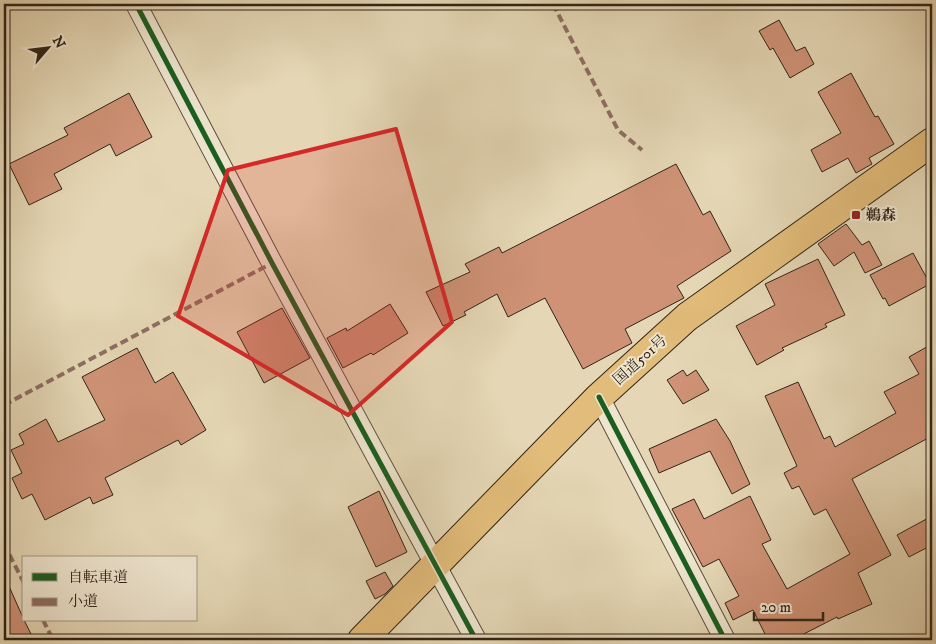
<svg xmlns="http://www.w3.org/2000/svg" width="936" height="644" font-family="'IM FELL DW Pica','Noto Serif JP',serif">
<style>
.building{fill:#cf9276;stroke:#312418}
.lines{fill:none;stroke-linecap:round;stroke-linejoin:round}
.minor-casing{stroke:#5e513f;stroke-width:22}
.trunk-casing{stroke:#312418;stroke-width:30}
.minor{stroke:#eee5cf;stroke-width:20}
.trunk{stroke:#e2bc7a;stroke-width:28}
.quiet{stroke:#8d6e63;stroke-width:4;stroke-dasharray:8 4;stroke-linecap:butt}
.cycleway-casing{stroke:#eee5cf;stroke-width:8}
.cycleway{stroke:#1b5e20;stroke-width:5}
.marked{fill:#d62828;fill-opacity:0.2;stroke:#d62828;stroke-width:4;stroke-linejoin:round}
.poi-dot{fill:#8f2418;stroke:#eee5cf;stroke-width:2}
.labels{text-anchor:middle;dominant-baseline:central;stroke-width:4;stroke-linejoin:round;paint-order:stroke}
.poi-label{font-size:15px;font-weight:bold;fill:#312418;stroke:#eee5cf;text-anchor:start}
.street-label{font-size:15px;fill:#312418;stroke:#eee5cf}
</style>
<rect width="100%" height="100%" fill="#e5d7b5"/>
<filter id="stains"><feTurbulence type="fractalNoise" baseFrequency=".004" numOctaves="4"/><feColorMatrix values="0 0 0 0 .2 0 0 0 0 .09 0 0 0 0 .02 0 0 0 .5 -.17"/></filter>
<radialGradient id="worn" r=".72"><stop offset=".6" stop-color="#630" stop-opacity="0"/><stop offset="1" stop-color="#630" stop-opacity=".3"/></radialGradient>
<path class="building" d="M779,20L796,51L805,47L814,64L790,78L773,48L770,50L759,31Z
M851,73L875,117L878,116L894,144L869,158L872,164L856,173L848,158L822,172L811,150L841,133L818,92Z
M129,93L152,137L116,156L110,144L54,174L62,189L29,205L9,164L68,135L64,128Z
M676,164L703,215L710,211L731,251L677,286L684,298L625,329L632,343L583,369L545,298L508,317L497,294L464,312L466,315L443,326L426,292L470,272L465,264L499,247L502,253Z
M846,224L862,245L869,241L882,265L865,273L854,252L834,266L818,244Z
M913,253L930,284L889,306L885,298L883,299L870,275Z
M818,259L845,315L825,324L827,327L782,348L784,350L757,365L736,326L775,305L765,284Z
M390,304L408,333L373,355L371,353L343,368L327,338L346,328L347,331Z
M282,308L310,358L264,383L237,332Z
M932,344V436L852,479L891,555L858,573L872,604L838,619L837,617L792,640H768L753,610L733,620L725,603L739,596L719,559L703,567L672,509L694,499L704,519L750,496L771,540L762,544L787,589L850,554L826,509L814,515L799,486L792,489L784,473L797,466L765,396L798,382L824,439L830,436L835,447L896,413L884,392L919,374L909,357Z
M137,348L155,383L173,372L206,430L181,445L178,440L105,478L113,495L93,504L90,497L45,520L32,494L22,499L12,478L22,473L11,450L24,444L19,434L46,419L58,442L105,420L82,377Z
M683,370L687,376L696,370L709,390L683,404L667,380Z
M716,419L730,441L750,484L732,494L710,451L659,473L649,449Z
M379,491L407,552L376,567L348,507Z
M932,516V545L909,557L897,535Z
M385,572L393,586L385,594L375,599L366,581Z
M4,575L24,620L34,640H4Z"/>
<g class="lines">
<g class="minor-casing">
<path id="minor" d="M136,4L272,263L476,640
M599,397L725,640"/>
</g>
<g class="trunk-casing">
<path id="trunk" d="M362,640L599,397L687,317L932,142"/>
</g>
<use href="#minor" class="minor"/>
<use href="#trunk" class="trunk"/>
<path class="quiet" d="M553,4L618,130L642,150
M4,405L272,263
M4,544L24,583
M43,620L53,640"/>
<g class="cycleway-casing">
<path id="cycleway" d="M136,4L272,263L476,640
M599,397L725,640"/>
</g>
<use href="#cycleway" class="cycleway"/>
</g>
<path class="marked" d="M396,129L452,322L348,415L178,316L228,170Z"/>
<rect class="poi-dot" x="851" y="210" width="10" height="10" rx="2.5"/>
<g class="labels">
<g class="poi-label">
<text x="866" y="215">鵜森</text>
</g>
<g class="street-label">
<text transform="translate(640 360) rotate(-42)">国道501号</text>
</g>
</g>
<rect width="936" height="644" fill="none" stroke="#e5d7b5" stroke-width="20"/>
<rect x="5" y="5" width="926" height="634" fill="none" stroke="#312418" stroke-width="2.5"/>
<rect x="10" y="10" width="916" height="624" fill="none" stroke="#312418"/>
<rect x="22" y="556" width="175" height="65" fill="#eee5cf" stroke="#a29886"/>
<rect x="32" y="573" width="25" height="8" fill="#1b5e20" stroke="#a29886"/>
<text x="68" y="582" font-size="15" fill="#312418">自転車道</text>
<rect x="32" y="598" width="25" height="8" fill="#8d6e63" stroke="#a29886"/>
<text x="68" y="606" font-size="15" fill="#312418">小道</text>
<g transform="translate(48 48) rotate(62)" stroke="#eee5cf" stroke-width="4" paint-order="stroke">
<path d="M0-4L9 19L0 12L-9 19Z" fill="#312418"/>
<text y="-8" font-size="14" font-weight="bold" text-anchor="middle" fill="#312418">N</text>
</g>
<path d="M754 612v8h69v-8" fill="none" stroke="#312418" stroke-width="2.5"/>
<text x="761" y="612" font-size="15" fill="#312418" stroke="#eee5cf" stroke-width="4" paint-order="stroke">20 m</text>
<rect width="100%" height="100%" filter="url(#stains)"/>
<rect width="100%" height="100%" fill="url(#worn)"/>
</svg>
